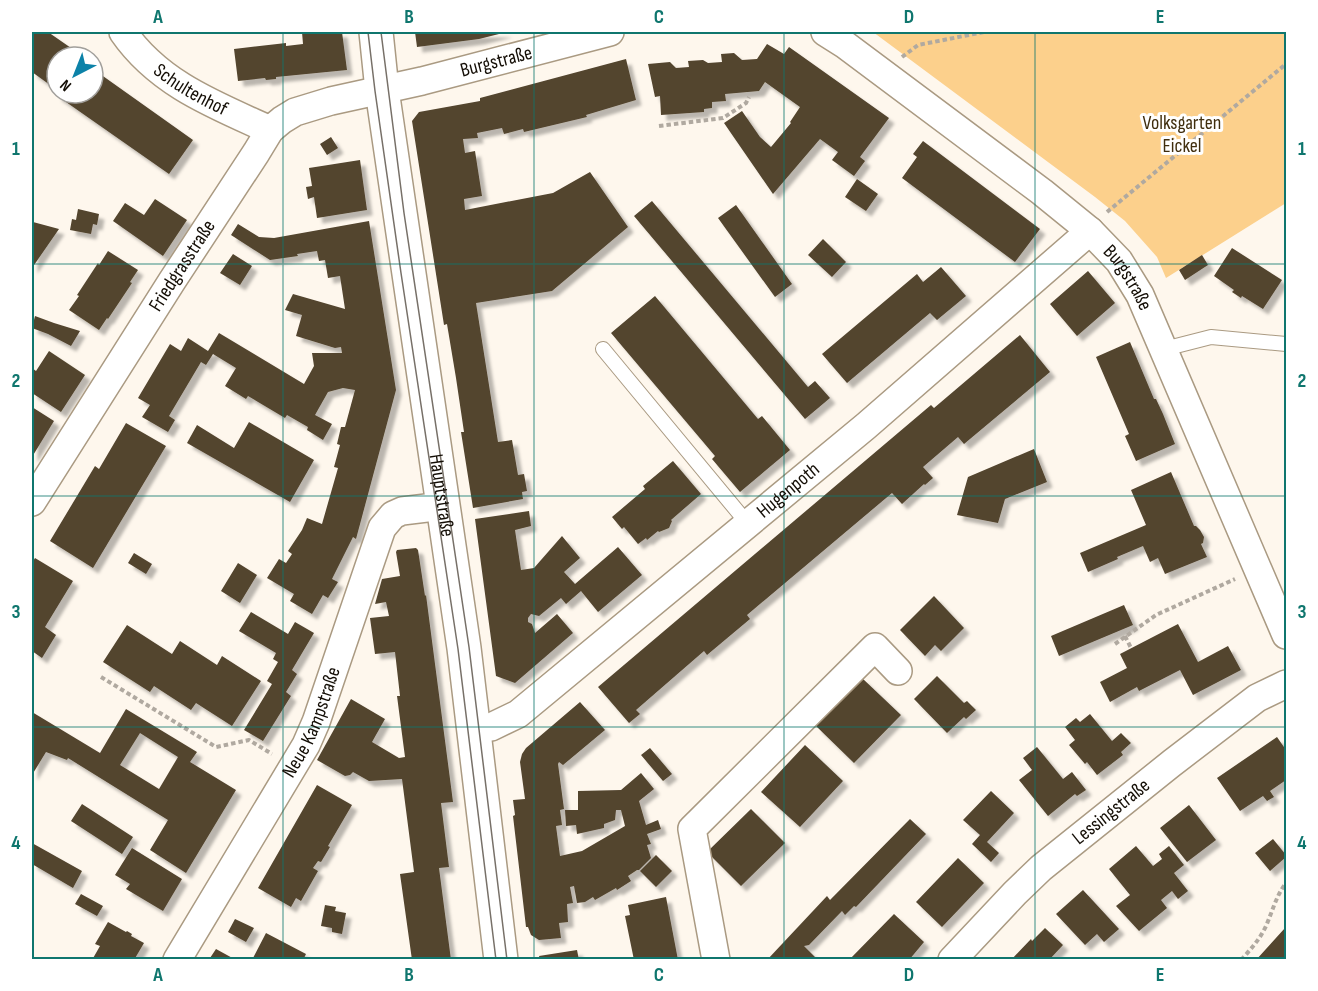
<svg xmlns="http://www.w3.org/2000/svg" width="1318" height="991" font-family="'Sofia Sans Condensed',sans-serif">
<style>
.green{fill:#fcd08c}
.building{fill:#52442e;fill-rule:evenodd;filter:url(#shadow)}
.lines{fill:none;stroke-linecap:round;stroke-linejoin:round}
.service-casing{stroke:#aa9a82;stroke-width:16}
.minor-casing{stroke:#aa9a82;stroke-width:30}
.tertiary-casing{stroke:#aa9a82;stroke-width:36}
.path{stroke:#b0a9a0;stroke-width:4;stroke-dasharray:4.5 3;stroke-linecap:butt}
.service{stroke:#fff;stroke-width:14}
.minor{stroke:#fff;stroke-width:27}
.tertiary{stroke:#fff;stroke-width:33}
.tram{stroke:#777068;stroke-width:1.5}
.grid{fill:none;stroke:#0f766e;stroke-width:1.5;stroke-opacity:0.55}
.labels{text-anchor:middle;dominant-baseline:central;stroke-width:6;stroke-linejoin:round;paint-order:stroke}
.street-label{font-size:20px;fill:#140e06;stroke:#fff}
.park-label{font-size:20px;fill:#402e0e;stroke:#fff}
.neatline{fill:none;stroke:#0f766e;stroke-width:2}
.grid-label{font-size:20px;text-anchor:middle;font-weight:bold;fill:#0f766e}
</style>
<defs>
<filter id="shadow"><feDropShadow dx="5.5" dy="5.5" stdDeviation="1.5" flood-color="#0004"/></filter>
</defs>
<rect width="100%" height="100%" fill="#fef7ed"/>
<path class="green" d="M873,32H1286V203L1166,278L1157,257L1125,221L1095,197Z"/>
<path class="building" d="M32,32H48L84,57H57V90L32,72Z
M302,32H342L347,70L276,77V79L266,80L265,78L238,81L234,49L286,43V46L303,44Z
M415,32H507L479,39L417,47Z
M767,44L784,54L789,47L889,118L860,157L865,161L854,176L832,160L838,152L820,139L773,194L724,123L742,111L760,137L771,147L791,123L790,122L800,107L765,82L759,91L725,94L726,101L712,102V108L704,109V112L661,115L660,96L655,97L648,64L670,62L676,68L689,67L688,61L703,60L708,63L722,62L721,54L734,53L742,60L757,59Z
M626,59L636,100L586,115L587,117L524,132L523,129L504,134L502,128L477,133L478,138L463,139L465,153L475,151L482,196L464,199L465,210L553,193L590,172L628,227L552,291L476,303L498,442L512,440L518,475L524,474L527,491L522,492L523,499L473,508L461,432H464L456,378L447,324L444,325L412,121L419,112L480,101V98Z
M93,69L193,140L169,174L56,95L57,93H93Z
M331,137L338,148L327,155L320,144Z
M923,141L1040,229L1015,262L902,178L917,157L913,154Z
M360,160L367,210L317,218L314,197L308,199L306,187L312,186L309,168Z
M857,179L878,194L866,211L845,197Z
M155,199L187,220L163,256L113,221L125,203L144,215Z
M652,201L808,387L815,381L830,398L805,419L634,216Z
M736,205L792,284L775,297L718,218Z
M78,209L99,214L97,225L93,224L91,234L70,230L72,219L76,220Z
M369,221L396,390L356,539L353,537L332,579L338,582L328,598L323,595L312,614L290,601L294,594L267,578L279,559L286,563L292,554L288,551L302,530L307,518L322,524L338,468L334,467L340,445L337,444L341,427H345L355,390L343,388L328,392L315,415L332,424L323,440L307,430L308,427L287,415L285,418L248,396L246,399L225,386L236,368L213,354L206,365L201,362L169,416L175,420L168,432L142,417L150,405L138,398L170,344L181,351L188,338L208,351L219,333L304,384L314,366L312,353H342L341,347L335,348L296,336L302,315L285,310L293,294L345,309L340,276L328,278L325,260L319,261L317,251L297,254L298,256L270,260L231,235L238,224L259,237L274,238Z
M33,222L59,229L32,268V227Z
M823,239L846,262L832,277L808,255Z
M1232,248L1282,280L1263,309L1242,296L1241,298L1232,292L1234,290L1214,276Z
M108,251L138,270L130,282L132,283L108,319L107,318L99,330L69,310L79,296L77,295L98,263L99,265Z
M233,254L252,266L240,285L220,273Z
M1202,255L1208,265L1185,280L1179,270Z
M941,267L966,296L937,320L930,313L847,383L822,354L917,274L923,282Z
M1088,271L1115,303L1077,336L1050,304Z
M655,296L758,419L762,416L790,450L740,492L712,459L715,456L611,333Z
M35,316L54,323L80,331L71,346L48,334L32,328Z
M1020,335L1050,372L964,444L958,437L923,467L933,478L925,485L924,484L902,504L892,493L747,615L750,619L707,655L704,651L636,710L640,714L629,723L598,687L931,405L934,408Z
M1130,342L1154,399H1156L1163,414L1175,444L1136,461L1125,436L1129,434L1096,357Z
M49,351L85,375L61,412L32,393V368L36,371Z
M32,407L54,421L32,457Z
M249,422L314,460L290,502L187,443L197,425L234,448Z
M126,423L166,446L93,568L50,541L95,466L99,469Z
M1034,449L1047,482L1005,499L998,523L957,515L968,477Z
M673,461L701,494L671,520L672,521L669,528L659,532L658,531L647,540L646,538L638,544L624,527L622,529L612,517L645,489L643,486Z
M1171,472L1194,526H1196L1200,530L1204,537L1203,543L1201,544L1207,557L1165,574L1158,558L1150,562L1143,546L1117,557L1118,559L1088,572L1080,553L1146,525L1131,490Z
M529,511L531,526L515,530L521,570L534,568L562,536L580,558L564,572L575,584L618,547L642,575L598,612L581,591L566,604L561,598L539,616L531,614L528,618V622L532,624L535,633L557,614L573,633L515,683L496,676L475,519Z
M416,548L418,550L425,596L426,595L453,802L441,803L449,867L439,868L451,960H412L400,874L414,872L402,779L369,781L353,772L350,775L345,776L317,760L351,699L385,719L372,742L399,758L405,757L397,696H400L395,652L375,654L370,618L389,616L386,602L375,604L382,579L400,576L396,552L397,550Z
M134,553L152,564L146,574L128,563Z
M35,558L73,581L45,627L56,635L42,658L32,651V563Z
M238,563L257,575L240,603L221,591Z
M934,596L964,628L941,651L935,645L925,656L900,630Z
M1124,605L1133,625L1059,656L1051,636Z
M251,612L288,634L295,622L314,633L292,670L297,674L286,692L291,696L263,741L244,730L272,684L267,681L278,662L273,659L276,653L239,631Z
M1178,624L1198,662L1228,646L1241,670L1193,695L1180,670L1139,691L1137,687L1110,702L1100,682L1127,668L1120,654Z
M127,625L172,654L180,641L217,665L222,656L261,681L232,726L196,703L191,710L154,686L150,692L103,662Z
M937,676L964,703L967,701L976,710L966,719L964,717L947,733L914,699Z
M862,678L901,715L854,763L816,726Z
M580,702L605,730L563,765L559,762L558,764L564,809L560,810L562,825L556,826L560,856L582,851L625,826L621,810H616L615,820L604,824V828L577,834L576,825L566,826L565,810H578V791L621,790L641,773L654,789L639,801L646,825L658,820L661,829L647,834L651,844L647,845L651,858L639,870H637L628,876L631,881L617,890L616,888L595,900L593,897L585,902L577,903L574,886L570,887L573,903L567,904L568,922L559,923L561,938L539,940L531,935L528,927H526L513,816L515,815L513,800L525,799L520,762L522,754L526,748Z
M126,709L197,752L190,762L236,790L186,873L150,850L168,820L68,758L67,760L46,752L32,775V712L100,753ZM140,733L178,757L159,789L120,765Z
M1090,714L1112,741L1121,733L1131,743L1121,752L1123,755L1097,775L1087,762L1085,764L1069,745L1075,740L1065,727L1076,718L1080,722Z
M1277,737L1286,750V780L1270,791L1274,797L1267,801L1263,796L1240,811L1217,778Z
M805,745L843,781L800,827L761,792Z
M1037,747L1063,779L1072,772L1086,790L1077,796L1075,794L1048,816L1019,780L1032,770L1023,758Z
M650,748L672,774L663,781L641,755Z
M317,785L352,805L328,846L330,847L321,862L318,861L313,868L318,871L301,901L296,898L291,907L258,888Z
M991,791L1014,813L987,842L999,853L991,862L972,844L980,835L963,820Z
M82,804L133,837L122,854L71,821Z
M1189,805L1216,840L1187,862L1160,828Z
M751,809L785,843L741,886L707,852Z
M910,819L926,834L856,907L854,906L845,915L842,911L809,945L804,946L815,957L813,960H767L827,896L830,900Z
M1273,839L1286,855V857L1270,871L1255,853Z
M32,843L82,871L73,888L32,864Z
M1136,846L1153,866L1162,859L1159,854L1169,846L1184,865L1174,873L1188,891L1178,899L1172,891L1161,900L1167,908L1139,931L1116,906L1130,895L1109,869Z
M132,848L182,879L163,911L126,889L130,884L115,875Z
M656,855L672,871L656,887L640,871Z
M958,858L984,883L942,927L916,902Z
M1083,890L1119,929L1104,942L1097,934L1085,945L1056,914Z
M81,894L103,906L97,916L75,904Z
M666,897L678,960H634L625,916L630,915L628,905Z
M325,905L336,907L335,911L346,913L342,934L332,932V928L321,926Z
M894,914L924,942L909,960H849Z
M235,919L254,928L246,942L228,932Z
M108,922L126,932L127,931L132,934L131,936L144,943L134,960H92L100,946L95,944Z
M1045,928L1063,945L1049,960H1011L1031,939L1032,941Z
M1285,928H1286V960H1256Z
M266,933L306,954L303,960H252Z
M216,949L236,960H212L210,958Z
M577,950L579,960H540L539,956Z"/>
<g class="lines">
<g class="service-casing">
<path id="service" d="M603,349L748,524
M1164,349L1211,337L1286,344"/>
</g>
<g class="minor-casing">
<g id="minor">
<path id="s1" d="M123,32C159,84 215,105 270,130"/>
<path id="s2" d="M825,32L844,44L1042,192L1090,231L1119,261L1140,295L1286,635"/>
<path id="s3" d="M32,502L172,281L256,153L270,130L282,120L295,112L331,101L422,81L610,32"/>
<path id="s4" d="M473,730L491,727L518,714L866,426L1090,231"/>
<path id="s5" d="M177,960L306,745L316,722L382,528L393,515L402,511L443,506"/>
<path d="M716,960L692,829L875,647L898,671"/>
<path id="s6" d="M952,960L1015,893L1041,868L1172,763L1257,698L1286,684"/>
</g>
</g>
<g class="tertiary-casing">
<g id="tertiary">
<path id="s7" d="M376,32L382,90L464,648L501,960"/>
</g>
</g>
<path class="path" d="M902,57L918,45L984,32
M659,126L723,118L746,103L749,97
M1107,212L1286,64
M1125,636L1131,648
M1115,644L1156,615L1235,579
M101,677L216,747L249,740L272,754
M1241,960C1251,949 1260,939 1266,926C1273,910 1276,896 1286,883"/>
<use href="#service" class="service"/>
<use href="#minor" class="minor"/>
<use href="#tertiary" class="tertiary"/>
<path class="tram" d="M368,32L375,91L401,273L458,649L496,960
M381,32L404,213L469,647L507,960"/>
</g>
<path class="grid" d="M283,32V960M534,32V960M784,32V960M1035,32V960M32,264H1286M32,496H1286M32,727H1286"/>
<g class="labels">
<g class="street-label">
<text stroke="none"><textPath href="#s3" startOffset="680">Burgstraße</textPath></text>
<text stroke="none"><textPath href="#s1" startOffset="90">Schultenhof</textPath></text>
<text stroke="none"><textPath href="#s3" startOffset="280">Friedgrasstraße</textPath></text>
<text stroke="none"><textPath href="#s2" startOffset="392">Burgstraße</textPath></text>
<text stroke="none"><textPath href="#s4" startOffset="399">Hugenpoth</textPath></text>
<text stroke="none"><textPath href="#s7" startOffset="468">Hauptstraße</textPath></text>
<text stroke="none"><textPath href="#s5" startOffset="274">Neue Kampstraße</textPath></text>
<text stroke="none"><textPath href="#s6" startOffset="218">Lessingstraße</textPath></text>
</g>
<g class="park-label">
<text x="1182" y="123">Volksgarten<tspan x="1182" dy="23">Eickel</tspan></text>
</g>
</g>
<rect width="1318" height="991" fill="none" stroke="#ffffff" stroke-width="66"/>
<g transform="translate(75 75) rotate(222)"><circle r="28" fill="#ffffff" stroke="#a19f9b" stroke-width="1.5"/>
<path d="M0-4.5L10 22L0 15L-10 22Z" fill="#0c82a8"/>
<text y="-9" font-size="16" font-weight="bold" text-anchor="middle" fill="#140e06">N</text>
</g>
<rect x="33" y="33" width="1252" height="925" class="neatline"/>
<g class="grid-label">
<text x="158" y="23">A</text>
<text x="409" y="23">B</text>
<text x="659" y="23">C</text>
<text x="909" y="23">D</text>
<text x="1160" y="23">E</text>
<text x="16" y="155">1</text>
<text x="1302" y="155">1</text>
<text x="16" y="387">2</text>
<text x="1302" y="387">2</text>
<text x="16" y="618">3</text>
<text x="1302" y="618">3</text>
<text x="16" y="849">4</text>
<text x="1302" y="849">4</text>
<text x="158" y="981">A</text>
<text x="409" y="981">B</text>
<text x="659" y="981">C</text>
<text x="909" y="981">D</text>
<text x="1160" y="981">E</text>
</g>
</svg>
